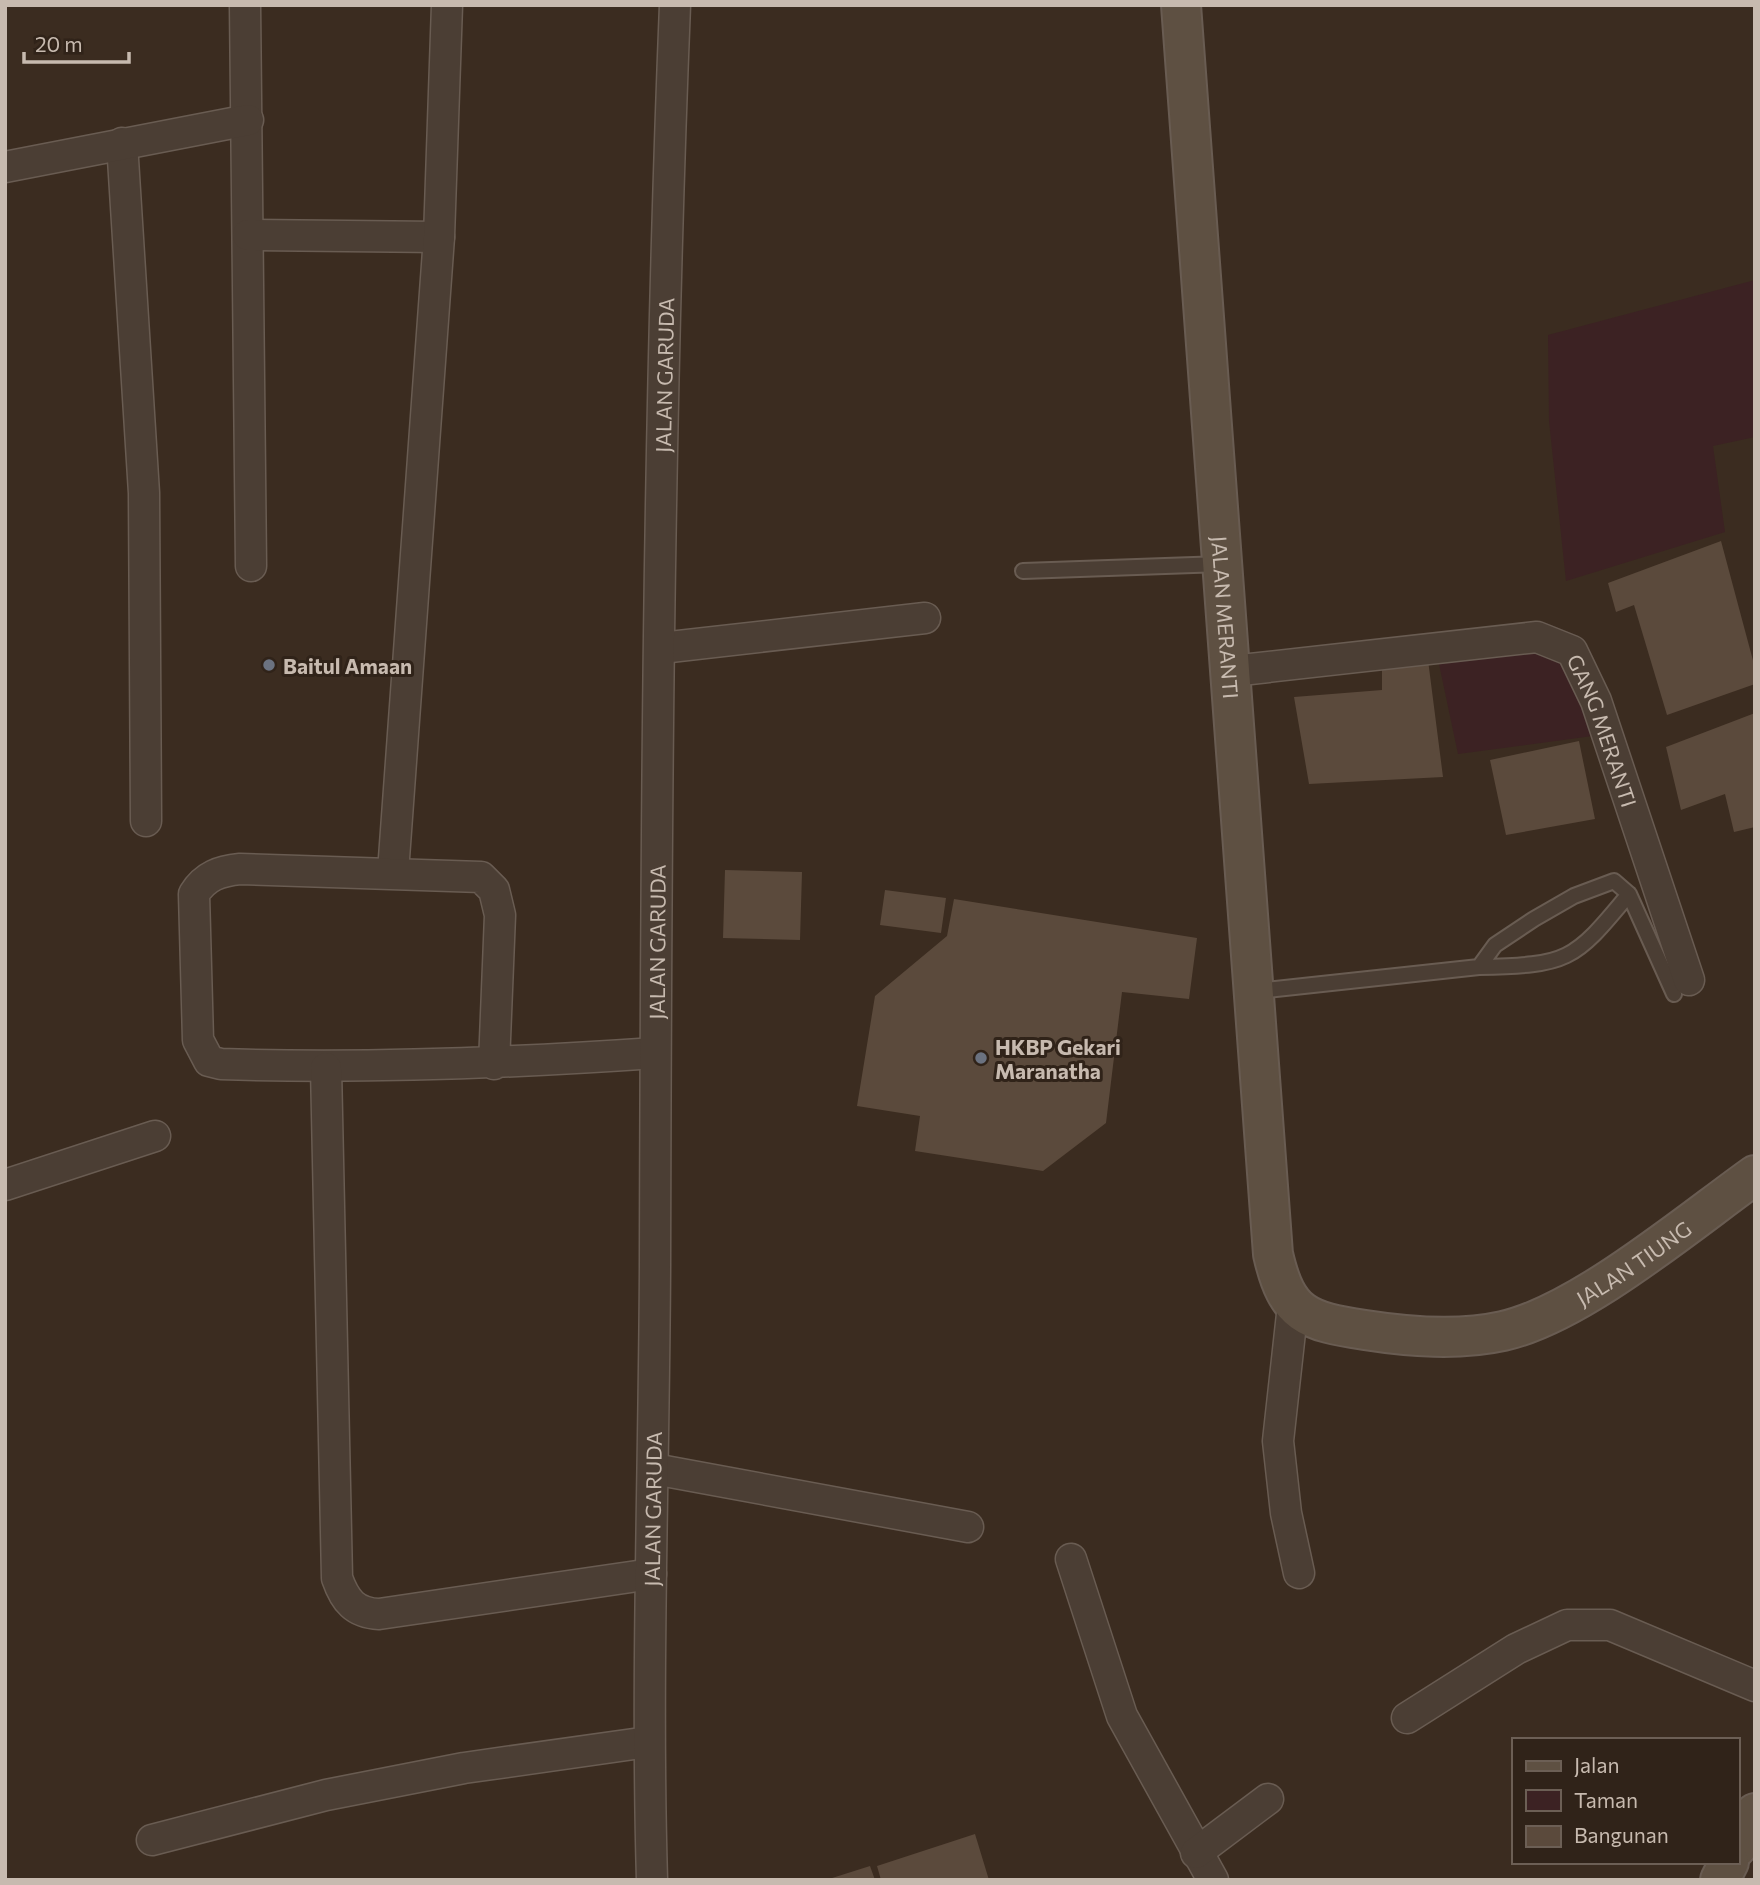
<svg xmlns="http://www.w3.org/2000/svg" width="1760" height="1885" font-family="Commissioner,sans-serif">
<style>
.green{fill:#3c2223}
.building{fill:#5b4a3c}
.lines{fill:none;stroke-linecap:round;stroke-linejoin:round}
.lane-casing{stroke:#695c52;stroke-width:18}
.street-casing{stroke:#695c52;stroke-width:33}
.secondary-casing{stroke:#695c52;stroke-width:42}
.lane{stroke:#4b3e34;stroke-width:14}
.street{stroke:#4b3e34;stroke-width:30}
.secondary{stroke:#5e5042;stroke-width:38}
.worship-dot{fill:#6b7280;stroke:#302319;stroke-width:2.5}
.labels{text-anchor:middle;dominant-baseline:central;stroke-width:6;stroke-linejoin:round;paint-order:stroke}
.street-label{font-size:21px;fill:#c7baaf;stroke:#302319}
.poi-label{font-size:21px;font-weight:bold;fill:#c7baaf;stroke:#302319;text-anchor:start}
</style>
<rect width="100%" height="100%" fill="#3b2c20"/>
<path class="green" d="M1755,280V437L1713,446L1725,532L1566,581L1549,421L1548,335Z
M1541,648L1565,665L1600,735L1458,754L1439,664Z"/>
<path class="building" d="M1721,541L1755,668V684L1667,715L1634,605L1616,612L1608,583Z
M1428,660L1443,777L1309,784L1294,697L1382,690V665Z
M1755,713V827L1734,832L1725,794L1681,810L1666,747Z
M1579,741L1595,819L1506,835L1490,760Z
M725,870L802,872L800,940L723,938Z
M885,890L946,898L941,933L880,925Z
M954,899L1197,938L1189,999L1122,992L1106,1123L1043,1171L915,1151L920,1116L857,1106L875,996L947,936Z
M975,1834L989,1880H881L877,1866Z
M870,1866L875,1880H829V1879Z"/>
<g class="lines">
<g class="lane-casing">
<path id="lane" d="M1023,571L1222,564
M1629,894L1674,994
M1257,991L1479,967L1495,945L1534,919L1574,896L1614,881L1629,894C1573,962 1568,965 1479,967"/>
</g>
<g class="street-casing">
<g id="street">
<path d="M245,5L251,566"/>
<path d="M122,143L144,493L146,821"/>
<path d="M5,167L248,120"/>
<path d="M248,235L439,237"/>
<path d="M661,648L925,618"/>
<path id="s1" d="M1232,671L1537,637L1572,651L1596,701L1689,980"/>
<path d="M393,872L439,237L447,5"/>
<path d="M494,1064L500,915L494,890L481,877L240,869C220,871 205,876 194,894L198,1040L209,1061L221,1064C367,1069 510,1063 655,1053"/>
<path d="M326,1068L337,1578C345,1601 355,1613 379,1614L651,1574"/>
<path d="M5,1185L155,1136"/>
<path d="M1293,1305L1278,1441L1286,1513L1299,1573"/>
<path d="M654,1469L968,1527"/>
<path d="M1071,1559L1122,1716L1213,1880"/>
<path d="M1407,1718L1516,1649L1567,1625H1610L1755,1686"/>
<path d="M152,1840L326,1795L464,1768L648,1742"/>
<path d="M1196,1853L1268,1799"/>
<path id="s2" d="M652,1880C646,1676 654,1472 655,1267C656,847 658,426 675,5"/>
</g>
</g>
<g class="secondary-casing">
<g id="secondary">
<path id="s3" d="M1181,5L1273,1254C1287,1316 1307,1321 1365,1330C1410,1337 1458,1341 1503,1331C1580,1314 1689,1222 1755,1175"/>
<path d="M1737,1847L1755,1813"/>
<path d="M1720,1880L1729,1862"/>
</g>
</g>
<use href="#lane" class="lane"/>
<use href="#street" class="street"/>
<use href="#secondary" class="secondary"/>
</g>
<g class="worship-dot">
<circle cx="269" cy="665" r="7"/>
<circle cx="981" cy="1058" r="7"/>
</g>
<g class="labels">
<g class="street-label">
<text stroke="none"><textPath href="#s2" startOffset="1505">JALAN GARUDA</textPath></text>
<text stroke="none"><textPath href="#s3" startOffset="614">JALAN MERANTI</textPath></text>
<text stroke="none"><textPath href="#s1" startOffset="430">GANG MERANTI</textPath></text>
<text stroke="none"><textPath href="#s2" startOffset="938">JALAN GARUDA</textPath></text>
<text stroke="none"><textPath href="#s3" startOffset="1671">JALAN TIUNG</textPath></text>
<text stroke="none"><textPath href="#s2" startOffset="371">JALAN GARUDA</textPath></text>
</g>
<g class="poi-label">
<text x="283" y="665">Baitul Amaan</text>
<text x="995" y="1046">HKBP Gekari<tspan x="995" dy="24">Maranatha</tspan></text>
</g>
</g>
<rect width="1760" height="1885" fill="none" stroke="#c7baaf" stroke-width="14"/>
<rect x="1512" y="1738" width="228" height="126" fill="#302319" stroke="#6c5f55" stroke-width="2"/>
<rect x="1526" y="1761" width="35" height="10" fill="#5e5042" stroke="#6c5f55" stroke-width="2"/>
<text x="1574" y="1773" font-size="21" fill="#c7baaf">Jalan</text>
<rect x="1526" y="1790" width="35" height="21" fill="#3c2223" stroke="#6c5f55" stroke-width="2"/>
<text x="1574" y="1808" font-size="21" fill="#c7baaf">Taman</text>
<rect x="1526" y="1826" width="35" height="21" fill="#5b4a3c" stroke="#6c5f55" stroke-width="2"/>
<text x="1574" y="1843" font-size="21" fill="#c7baaf">Bangunan</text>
<path d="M24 52v10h105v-10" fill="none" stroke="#c7baaf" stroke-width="3.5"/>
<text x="35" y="52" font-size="21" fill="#c7baaf" stroke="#302319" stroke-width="5" paint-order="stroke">20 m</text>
</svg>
